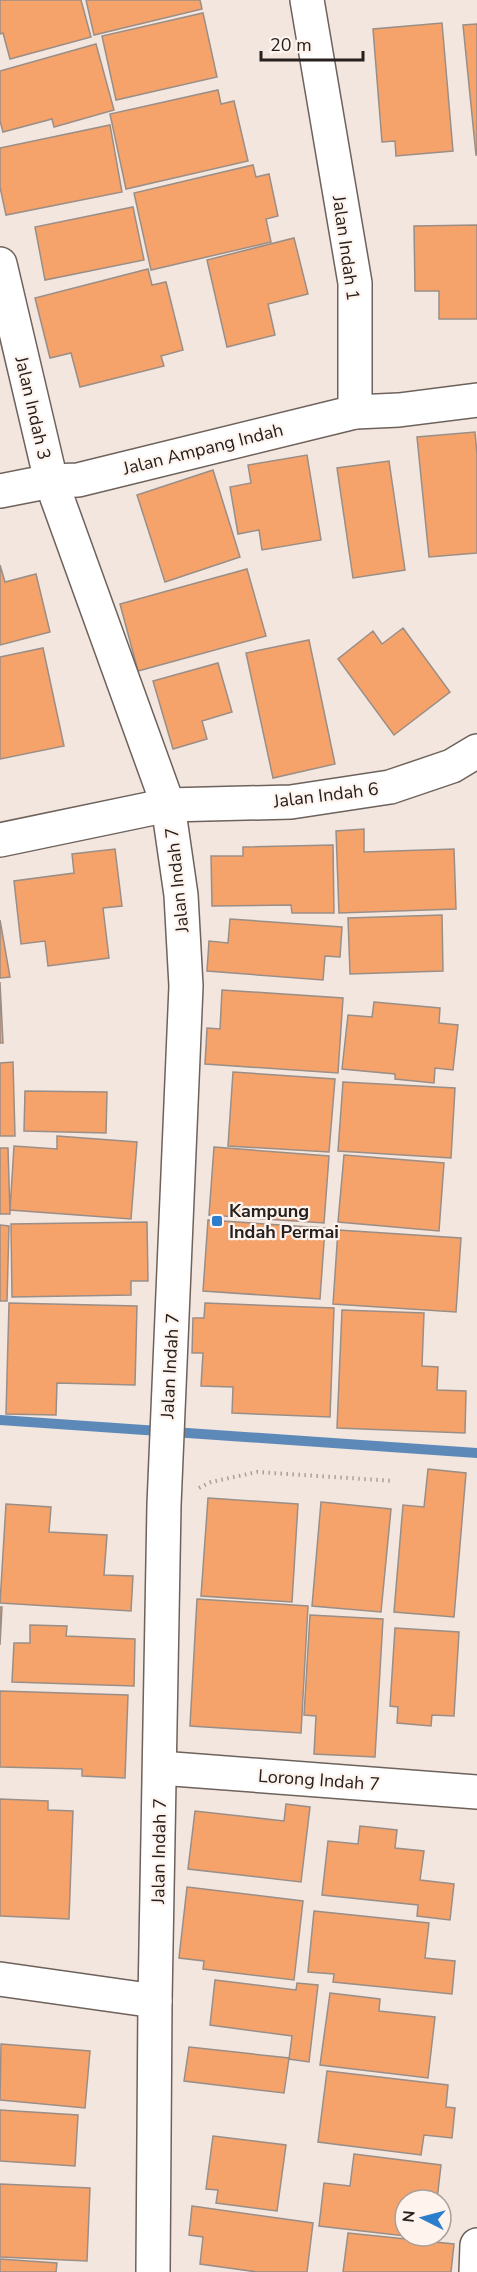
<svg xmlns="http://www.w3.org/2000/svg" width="477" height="2272" font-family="'Nunito Sans',sans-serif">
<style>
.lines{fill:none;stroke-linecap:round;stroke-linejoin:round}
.stream{stroke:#5d89b9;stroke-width:10}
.building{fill:#f5a36b;stroke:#9a8e87;stroke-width:1.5}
.street-casing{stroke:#6d625c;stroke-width:36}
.secondary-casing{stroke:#6d625c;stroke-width:36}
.path{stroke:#aaa09a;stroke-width:4;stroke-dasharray:1.5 4.5;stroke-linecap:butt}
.street{stroke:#fff;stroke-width:33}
.secondary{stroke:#fff;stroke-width:33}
.poi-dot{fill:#2c7ecd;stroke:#fef3ed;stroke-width:2}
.labels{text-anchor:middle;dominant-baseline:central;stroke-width:4.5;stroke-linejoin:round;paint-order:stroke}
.street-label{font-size:18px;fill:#26211e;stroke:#fef3ed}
.poi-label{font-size:18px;font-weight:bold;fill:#26211e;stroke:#fef3ed;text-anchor:start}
</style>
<rect width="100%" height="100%" fill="#f2e6de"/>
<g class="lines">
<path class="stream" d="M0,1420L477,1453"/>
</g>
<path class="building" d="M0,0H81L91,37L10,59L3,33L0,34Z
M86,0H200L202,9L94,35Z
M203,13L217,77L116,100L102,36Z
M442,23L453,151L396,156L395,141L382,142L373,29Z
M477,24V155H476L463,25Z
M96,44L114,110L54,127L52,119L3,132L0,121V71Z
M218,90L221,104L234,101L248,161L126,189L110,114Z
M110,125L122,192L6,215L0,187V148Z
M253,165L256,177L269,174L278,216L266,219L271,242L151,270L134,193Z
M133,207L144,260L45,280L35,227Z
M477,225V319H439V291H415L414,226Z
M294,238L308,294L268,304L275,335L227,347L207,260Z
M148,269L152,285L166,282L183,350L161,356L164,366L80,387L71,353L50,358L35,298Z
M475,432L477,454V553L429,557L417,437Z
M307,455L321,540L262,550L259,530L238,534L230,487L251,483L248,465Z
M389,461L405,570L353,578L337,468Z
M213,470L240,557L165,582L137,495Z
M0,565L5,582L36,574L50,632L0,645Z
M247,569L266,636L138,671L120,604Z
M403,628L450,692L394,735L338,659L373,631L382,644Z
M309,640L335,764L273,778L246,653Z
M43,648L64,746L0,759V657Z
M218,663L232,712L202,721L207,739L173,749L153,681Z
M364,829V852L454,849L456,909L339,913L336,831Z
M333,845L334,913H292L291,905L212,906L211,856H243V847Z
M115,849L122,906L103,908L109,958L48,966L45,941L21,944L14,881L74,873L72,854Z
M442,915L443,971L350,974L348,918Z
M230,919L342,927L340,957L325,956L323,980L207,971L209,941L228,943Z
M0,920L10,977L0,978Z
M0,982L3,1043H0Z
M222,990L343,998L338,1073L205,1064L207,1028L220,1029Z
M374,1002L440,1008L439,1023L458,1025L453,1070L435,1068L434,1083L395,1079V1074L342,1069L348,1015L372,1017Z
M13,1062L15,1136H0V1063Z
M233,1072L335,1079L329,1152L228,1146Z
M343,1082L455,1088L451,1158L338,1151Z
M25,1091L107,1092L106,1133L24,1131Z
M57,1136L137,1142L131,1219L10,1210L14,1146L57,1149Z
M214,1147L329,1156L324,1223L209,1215Z
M0,1148H8L10,1214H0Z
M344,1155L444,1163L439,1231L338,1222Z
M208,1220L325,1228L320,1299L203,1291Z
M147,1222L148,1281H131V1295L12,1297L11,1224Z
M0,1225L9,1226L7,1301H0Z
M338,1230L461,1238L456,1312L333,1304Z
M9,1303L137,1306L135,1385L57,1383L56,1415L6,1414Z
M205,1303L334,1308L330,1417L232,1413L233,1387L201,1386L203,1353H192L193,1318H204Z
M342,1310L424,1313L422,1366L438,1367L437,1390L466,1391L465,1433L337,1428Z
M428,1469L466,1473L454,1617L394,1612L403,1505L424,1507Z
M208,1498L298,1504L292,1602L201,1596Z
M321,1502L391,1509L381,1612L312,1606Z
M6,1504L51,1507L49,1532L107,1535L104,1575L133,1576L131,1611L0,1603Z
M197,1599L308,1606L301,1733L190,1726Z
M0,1607H2L0,1645Z
M310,1615L383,1619L375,1757L314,1754L316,1716L304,1715Z
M30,1625L67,1626L66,1636L135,1639L134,1686L12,1682L14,1643H30Z
M395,1628L459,1632L454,1716L432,1715L431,1726L397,1723L398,1707L390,1706Z
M0,1691L128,1695L125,1778L82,1776V1769L0,1767Z
M0,1799L48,1801V1810L73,1811L69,1919L0,1916Z
M286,1804L310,1807L301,1882L188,1869L195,1811L284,1821Z
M360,1826L397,1830L395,1848L424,1851L420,1880L454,1884L450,1920L417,1916L418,1905L322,1895L328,1841L358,1844Z
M187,1887L303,1901L294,1980L203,1969L204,1961L179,1958Z
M314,1911L429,1923L425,1958L455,1961L452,1994L333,1982L334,1974L308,1972Z
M215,1980L296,1990L297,1983L318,1985L309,2062L289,2059L292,2036L210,2025Z
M330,1993L380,1999L379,2011L435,2017L428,2078L320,2065Z
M1,2044L90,2051L85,2108L0,2100Z
M189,2047L289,2058L284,2093L184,2081Z
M327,2071L448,2085L446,2107L455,2108L452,2138L424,2135L421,2155L318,2142Z
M0,2110L78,2115L75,2166L0,2161Z
M213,2136L286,2145L277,2211L216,2203L218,2190L206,2189Z
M354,2154L441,2165L437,2200H405V2236L319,2226L324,2183L350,2186Z
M0,2184L90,2188L87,2261L0,2257Z
M192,2206L313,2223L307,2272H257L200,2264L203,2237L189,2235Z
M348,2233L454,2244L451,2272H343Z
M406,2236H433L432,2239Z
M0,2259L57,2263L56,2272H0Z"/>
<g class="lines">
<g class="street-casing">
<path id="street" d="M355,412L399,410L477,400
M0,840L168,805L291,802L390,787L452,766L477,751
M160,1768L477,1792
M0,1979L155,2001
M476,2272L477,2245"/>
</g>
<g class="secondary-casing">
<path id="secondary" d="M0,264L51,481L168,805L181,895L186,986L164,1505L155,2001L153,2272
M0,491L51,481L78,480L355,412V283L307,0"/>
</g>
<path class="path" d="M199,1488L211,1482L257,1472L394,1481"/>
<use href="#street" class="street"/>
<use href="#secondary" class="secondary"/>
</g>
<rect class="poi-dot" x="211" y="1215" width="12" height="12" rx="3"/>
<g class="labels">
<g class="street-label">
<text transform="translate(346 248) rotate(82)">Jalan Indah 1</text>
<text transform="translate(33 408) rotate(77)">Jalan Indah 3</text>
<text transform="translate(203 449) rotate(-14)">Jalan Ampang Indah</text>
<text transform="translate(326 795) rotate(-7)">Jalan Indah 6</text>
<text transform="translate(177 880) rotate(-96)">Jalan Indah 7</text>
<text transform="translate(170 1366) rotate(-87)">Jalan Indah 7</text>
<text transform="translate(319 1780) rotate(4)">Lorong Indah 7</text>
<text transform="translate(159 1851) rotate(-89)">Jalan Indah 7</text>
</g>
<g class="poi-label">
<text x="229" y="1211">Kampung<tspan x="229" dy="21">Indah Permai</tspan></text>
</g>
</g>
<g transform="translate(423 2218) rotate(276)"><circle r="28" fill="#fef3ed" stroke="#a89f9a" stroke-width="1.5"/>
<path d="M0-4.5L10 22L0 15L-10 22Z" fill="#2c7ecd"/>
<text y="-9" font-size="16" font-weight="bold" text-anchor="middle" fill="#26211e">N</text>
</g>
<path d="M261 51v9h102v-9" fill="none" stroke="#26211e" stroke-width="3"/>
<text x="270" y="51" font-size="18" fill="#26211e" stroke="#fef3ed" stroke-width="4.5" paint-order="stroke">20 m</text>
</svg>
